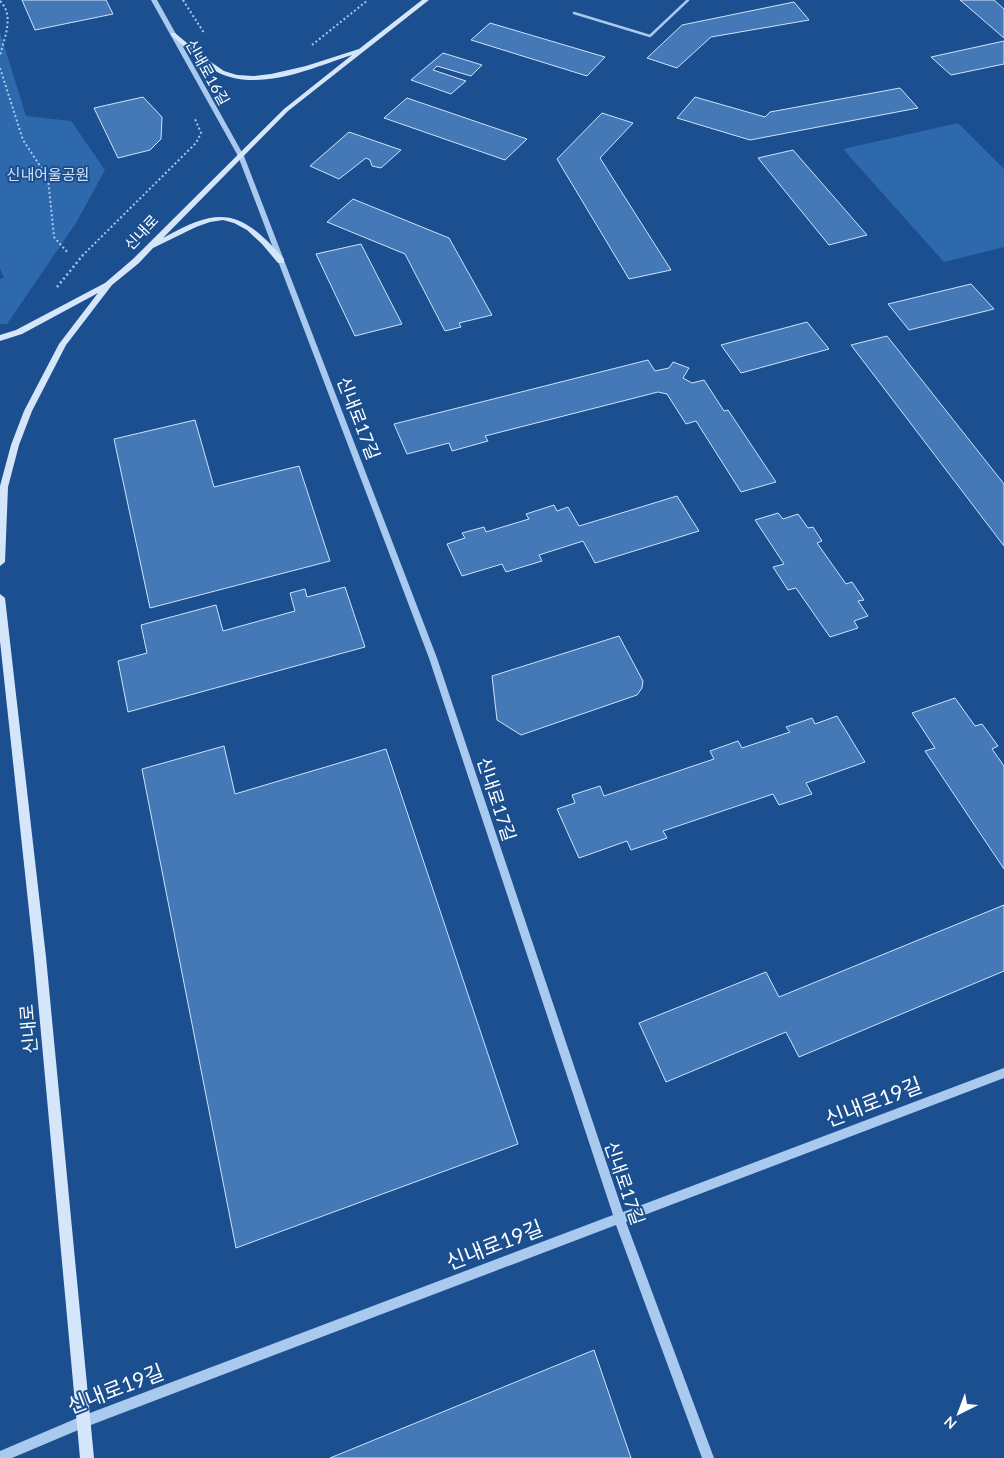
<svg xmlns="http://www.w3.org/2000/svg" width="1004" height="1458" font-family="Lato,'Noto Sans KR',sans-serif">
<style>
.green{fill:#2e69ad}
.building{fill:#4478b7;stroke:#cfe3fa}
.lines{fill:none;stroke-linecap:round;stroke-linejoin:round}
.path-far1{stroke:#a9c9ee;stroke-width:2;stroke-dasharray:2 2.5;stroke-linecap:butt}
.path{stroke:#a9c9ee;stroke-width:2.5;stroke-dasharray:2 3;stroke-linecap:butt}
.service{stroke:#a9c9ee;stroke-width:2.5}
.tertiary{fill:#a9c9ee;fill-rule:evenodd}
.secondary{fill:#d6e6fa;fill-rule:evenodd}
.labels{text-anchor:middle;dominant-baseline:central;stroke-width:4;stroke-linejoin:round;paint-order:stroke}
.far-street-label{font-size:15px;fill:#fff;stroke:#1b4f8f}
.far-park-label{font-size:15px;fill:#cfe3fa;stroke:#1b4f8f}
.street-label{font-size:18px;fill:#fff;stroke:#1b4f8f}
.near-street-label{font-size:21px;fill:#fff;stroke:#1b4f8f}
</style>
<rect width="100%" height="100%" fill="#1b4f8f"/>
<path class="green" d="M0,32L26,116L71,121L105,170L76,223L7,324H0V279L4,278L0,268Z
M958,123L1004,169V247L944,262L843,149Z"/>
<path class="building" d="M22,0H106L113,14L35,30Z
M960,0H994L1004,9V38Z
M794,2L809,20L711,37L677,68L647,58L682,25Z
M490,23L605,57L587,76L471,40Z
M1004,41V64L951,75L931,57Z
M443,53L482,65L471,76L437,66L433,70L466,81L451,94L411,80Z
M900,88L918,108L750,140L677,118L695,97L765,117L770,112Z
M143,97L162,117L161,139L150,150L118,158L94,108Z
M407,98L527,139L505,160L384,118Z
M602,113L633,123L600,158L671,270L629,279L557,159Z
M349,132L401,150L381,168L372,166L370,160L366,158L339,179L310,166Z
M793,150L867,235L829,245L758,158Z
M353,199L449,238L492,315L459,323L461,327L445,331L405,254L327,222Z
M361,244L402,324L355,336L316,254Z
M971,284L994,309L909,330L888,304Z
M807,322L829,349L741,373L721,345Z
M887,336L1004,484V546L851,345Z
M648,360L655,371L669,368L673,362L689,368L683,378L692,383L704,380L724,411L728,410L776,482L741,492L696,421L686,424L667,394L658,392L485,436L488,441L452,451L449,443L407,454L394,424Z
M195,420L214,487L299,466L330,561L150,608L114,439Z
M677,496L699,531L595,563L583,541L539,555L542,561L506,572L502,564L462,576L447,544L465,538L462,533L484,527L486,532L529,519L526,514L554,505L557,511L568,507L579,526Z
M778,513L783,519L798,514L808,528L813,527L822,541L817,543L846,584L852,582L864,600L858,601L868,616L854,621L858,628L830,637L796,588L788,590L773,567L784,564L755,520Z
M345,587L365,647L128,712L118,661L147,653L141,625L216,605L223,631L295,611L290,593L305,589L307,597Z
M619,636L643,681L642,688L637,695L521,735L497,720L492,676Z
M955,698L975,726L982,724L998,746L992,749L1004,766V869L925,751L935,748L912,713Z
M837,716L865,762L806,783L812,794L779,805L773,794L663,831L667,838L631,850L627,841L579,858L557,809L575,803L572,795L600,786L604,796L714,759L710,751L738,741L742,748L790,732L786,727L812,718L815,724Z
M224,746L235,794L386,749L518,1144L236,1248L142,769Z
M1004,905V971L799,1057L786,1032L666,1082L639,1023L766,972L779,997Z
M594,1350L631,1458H330Z"/>
<g class="lines">
<path class="path-far1" d="M183,0L204,33
M0,1C15,16 4,38 0,56
M312,45L368,0
M0,68L23,140L48,178L54,237L68,253
M82,256L196,143L201,133L195,119"/>
<path class="path" d="M57,287L83,255"/>
<path class="service" d="M574,13L650,36L688,0"/>
<path class="tertiary" d="M151,0H157L244,156L437,658L623,1212L1004,1068V1078L626,1222L714,1458H702L616,1225L83,1428L12,1458H0V1451L82,1416L613,1215L429,658L238,156Z"/>
<path class="secondary" d="M422,0H429L288,111L163,238C221,205 241,210 284,259V263H278L262,244L247,230L234,223L223,220L210,222L196,227L153,248L139,263L112,285L66,345L32,411L19,445L8,487L5,562L0,566V486L11,445L24,411L59,344L98,293L22,334L0,341V335L16,330L105,283L133,259L284,109L352,55C312,68 261,92 219,73C201,64 186,48 171,35V33H175L205,58L224,71L237,75L253,76L271,74L306,66L359,49Z
M0,594L5,598L46,957L94,1458H80L34,957L0,641Z"/>
</g>
<g class="labels">
<g class="far-street-label">
<text transform="translate(208 72) rotate(61)">신내로16길</text>
<text transform="translate(141 232) rotate(-47)">신내로</text>
</g>
<g class="far-park-label">
<text x="48" y="174">신내어울공원</text>
</g>
<g class="street-label">
<text transform="translate(359 418) rotate(69)">신내로17길</text>
<text transform="translate(497 799) rotate(72)">신내로17길</text>
<text transform="translate(28 1029) rotate(-95)">신내로</text>
<text transform="translate(625 1183) rotate(71)">신내로17길</text>
</g>
<g class="near-street-label">
<text transform="translate(873 1101) rotate(-21)">신내로19길</text>
<text transform="translate(494 1244) rotate(-21)">신내로19길</text>
<text transform="translate(115 1388) rotate(-21)">신내로19길</text>
</g>
</g>
<g transform="translate(959 1413) rotate(222)" stroke="#1b4f8f" stroke-width="4" paint-order="stroke">
<path d="M0-4L9 19L0 12L-9 19Z" fill="#ffffff"/>
<text y="-8" font-size="14" font-weight="bold" text-anchor="middle" fill="#ffffff">N</text>
</g>
</svg>
